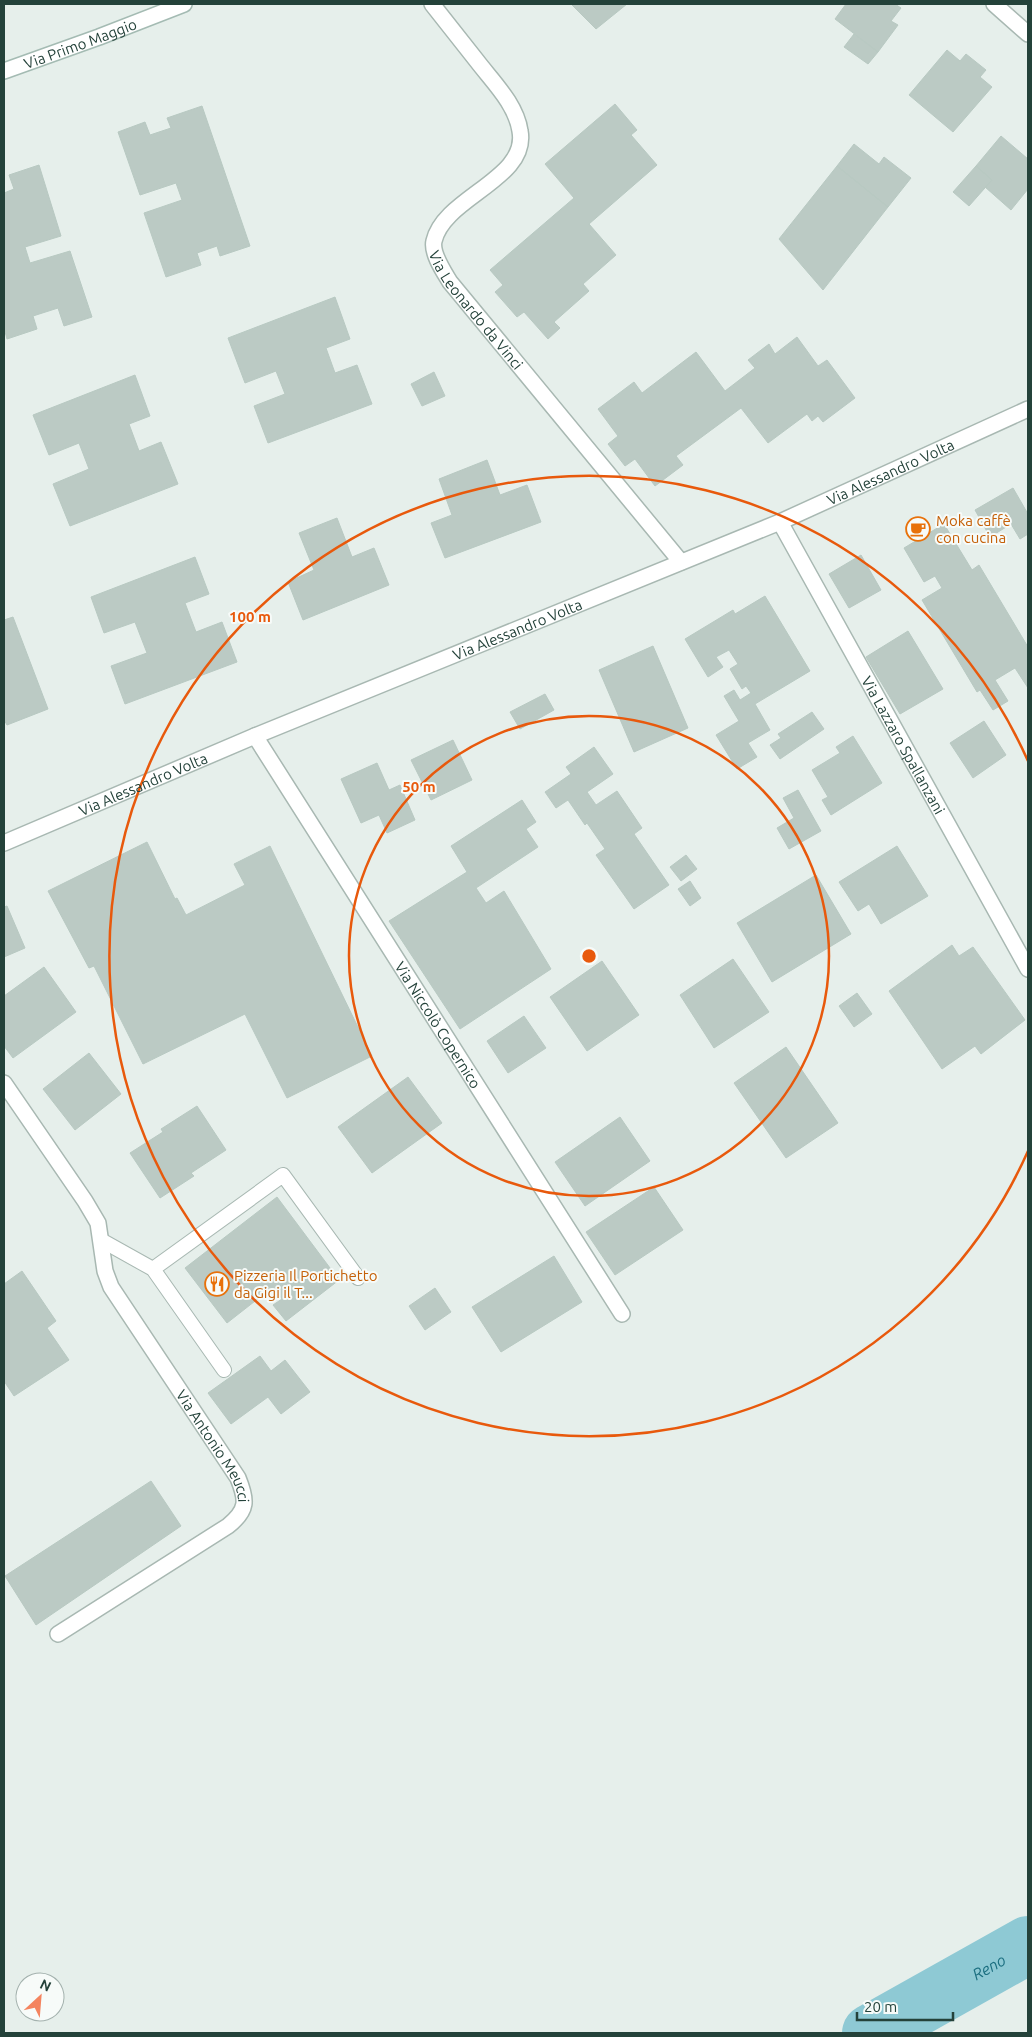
<svg xmlns="http://www.w3.org/2000/svg" width="1032" height="2037" font-family="Ubuntu,sans-serif">
<style>
.lines{fill:none;stroke-linecap:round;stroke-linejoin:round}
.river{stroke:#8ec9d4;stroke-width:58}
.building{fill:#bbcac4;stroke:#b8c9c2}
.service-casing{stroke:#a8b8b2;stroke-width:16}
.minor-casing{stroke:#a8b8b2;stroke-width:18}
.secondary-casing{stroke:#a4bbb3;stroke-width:18}
.service{stroke:#fff;stroke-width:14}
.minor{stroke:#fff;stroke-width:15}
.secondary{stroke:#fff;stroke-width:15}
.ring{fill:none;stroke:#e8590c;stroke-width:2.5}
.labels{text-anchor:middle;dominant-baseline:central;stroke-width:4;stroke-linejoin:round;paint-order:stroke}
.street-label{font-size:15px;fill:#24423a;stroke:#f7fbf9}
.food-label{font-size:15px;fill:#c56008;stroke:#f7fbf9;text-anchor:start}
.water-label{font-size:16px;font-style:italic;fill:#1c6f80;stroke:#f7fbf9}
.centre{fill:#e8590c;stroke:#f7fbf9;stroke-width:2.5}
.ring-label{font-size:15px;text-anchor:middle;font-weight:bold;fill:#e8590c;stroke:#f7fbf9;stroke-width:4;stroke-linejoin:round;paint-order:stroke}
</style>
<rect width="100%" height="100%" fill="#e6efeb"/>
<g class="lines">
<path class="river" id="s1" d="M871,2033L1028,1945"/>
</g>
<path class="building" d="M571,4H627L596,29Z
M846,4H895L901,8L891,21L898,25L878,52L835,19Z
M854,34L878,52L868,64L844,47Z
M947,50L960,61L966,54L986,70L980,77L992,87L953,132L909,95Z
M615,104L637,130L631,135L657,165L589,224L616,255L583,284L589,291L554,322L560,328L548,339L524,312L517,317L495,292L503,285L490,270L574,198L545,164Z
M202,106L250,246L220,256L217,246L197,253L201,265L166,277L144,213L182,200L176,183L140,195L118,132L145,122L150,135L171,128L167,118Z
M1001,136L1028,159V189L1011,210L985,187L992,180L976,166Z
M854,144L879,164L884,157L911,178L888,207L837,166Z
M39,165L61,236L25,247L30,263L70,251L92,317L64,326L58,308L33,316L37,329L7,339L4,328V193L14,189L9,175Z
M837,166L888,207L823,290L779,239Z
M976,166L992,180L969,206L953,192Z
M335,297L350,339L326,348L335,373L357,365L372,404L268,443L254,406L285,394L276,371L245,383L228,338Z
M797,337L818,366L827,360L855,398L823,422L818,416L812,421L807,414L768,443L741,408L676,456L683,465L655,486L635,459L625,466L608,444L618,436L598,409L634,382L642,393L696,352L725,391L755,368L748,360L769,344L775,354Z
M434,372L445,396L422,406L411,384Z
M135,375L150,416L129,424L139,451L161,442L178,484L70,526L53,484L89,469L79,443L49,455L33,415Z
M487,460L500,495L527,485L541,522L445,558L431,523L452,515L439,479Z
M1013,488L1028,514V534L1020,539L1011,524L990,537L975,510Z
M337,518L352,557L374,548L389,585L303,620L288,582L314,570L299,533Z
M944,524L972,570L979,565L1028,647V688L1015,668L995,680L1008,701L993,710L980,690L977,692L922,600L942,588L935,576L924,582L904,548Z
M861,555L881,590L849,608L829,574Z
M195,557L209,594L185,603L196,632L222,622L237,662L125,704L111,666L147,653L135,622L104,633L91,597Z
M765,596L810,671L755,704L770,730L748,743L757,757L737,769L716,735L739,721L724,696L734,690L740,700L751,693L746,686L742,689L730,669L738,664L729,650L716,657L723,667L708,677L685,639L733,610L735,614Z
M13,617L48,709L7,725L4,720V620Z
M908,631L943,689L900,714L866,657Z
M653,646L688,728L634,752L599,670Z
M545,694L554,710L520,729L510,712Z
M812,712L824,729L780,759L770,745L781,738L778,734Z
M984,721L1006,755L973,778L950,743Z
M853,736L882,783L831,815L822,800L828,797L812,770L840,753L836,747Z
M453,740L472,780L431,800L411,760Z
M594,747L613,774L587,792L596,805L617,791L642,828L634,834L669,885L634,909L596,855L605,849L587,823L585,825L568,800L556,808L545,792L571,774L566,767Z
M377,763L389,790L400,785L415,820L387,833L379,815L361,823L341,779Z
M798,790L821,831L789,849L777,828L794,818L783,798Z
M522,800L536,822L526,829L538,847L476,888L486,903L504,891L551,969L460,1029L389,921L467,872L451,846Z
M147,842L175,899L177,898L186,915L245,885L234,864L270,846L372,1056L287,1098L245,1014L143,1064L94,966L89,968L48,891Z
M897,846L928,896L881,924L869,904L858,911L839,882Z
M686,855L697,869L681,881L670,867Z
M816,875L851,934L772,982L737,923Z
M690,881L701,898L690,906L678,889Z
M7,906L25,948L4,957V907Z
M952,945L959,956L973,947L1025,1020L981,1054L975,1046L942,1069L889,991Z
M733,959L769,1012L714,1048L680,995Z
M602,961L639,1015L587,1051L550,997Z
M44,967L76,1012L13,1058L4,1046V996Z
M857,993L872,1014L854,1027L839,1006Z
M524,1016L546,1048L508,1073L487,1041Z
M786,1047L838,1123L786,1158L734,1083Z
M89,1053L121,1094L75,1130L43,1089Z
M408,1077L442,1123L372,1173L338,1127Z
M197,1106L226,1150L191,1173L194,1176L160,1198L130,1153L163,1132L161,1129Z
M620,1117L650,1161L585,1206L555,1162Z
M654,1187L683,1230L615,1275L586,1232Z
M277,1197L339,1280L286,1321L273,1305L282,1299L273,1287L227,1323L185,1268Z
M554,1256L582,1302L501,1352L472,1307Z
M22,1271L56,1321L47,1328L69,1360L14,1396L4,1381V1284Z
M435,1288L451,1312L425,1330L409,1306Z
M260,1356L271,1371L285,1360L310,1392L281,1414L268,1397L231,1424L208,1393Z
M151,1481L181,1526L36,1625L5,1576Z"/>
<g class="lines">
<g class="service-casing">
<path id="service" d="M101,1240L153,1269L224,1370
M153,1269L283,1175L358,1278"/>
</g>
<g class="minor-casing">
<g id="minor">
<path id="s2" d="M432,4C447,23 462,42 477,61C493,82 516,104 520,131C529,179 444,197 434,241C431,253 444,272 450,282L681,562"/>
<path d="M994,4L1028,34"/>
<path id="s3" d="M780,522L1028,969"/>
<path id="s4" d="M255,736L622,1314"/>
<path id="s5" d="M4,843L255,736L780,522L1028,409"/>
<path id="s6" d="M4,1083L85,1201L98,1223L105,1271L111,1287L238,1478C247,1500 248,1510 228,1526L58,1634"/>
</g>
</g>
<g class="secondary-casing">
<g id="secondary">
<path id="s7" d="M4,71L99,37L184,4"/>
</g>
</g>
<use href="#service" class="service"/>
<use href="#minor" class="minor"/>
<use href="#secondary" class="secondary"/>
</g>
<g class="ring">
<circle cx="589" cy="956" r="240"/>
<path d="M1028 1151A480 480 0 1 1 1028 761"/>
</g>
<defs>
<g id="cafe-ring" transform="scale(1.25)"><circle r="9.5" fill="#f7fbf9" stroke="#e8710a" stroke-width="1.5"/><path d="M-5.5-4.5H6V0H3Q3 3.5 0 3.5H-2.5Q-5.5 3.5-5.5 0ZM3-3.2v2h1.7v-2ZM-6 4.5H4V6H-6Z" fill="#e8710a"/></g>
<g id="restaurant-ring" transform="scale(1.25)"><circle r="9.5" fill="#f7fbf9" stroke="#e8710a" stroke-width="1.5"/><path d="M-5-6h1v4h1v-4h1v4h1v-4h1v5L-1.5 .5V6h-2V.5L-5-1ZM5-6V6H3V1.5H1.5Q1.5-4 5-6Z" fill="#e8710a"/></g>
</defs>
<g fill-rule="evenodd">
<use href="#cafe-ring" x="918" y="529"/>
<use href="#restaurant-ring" x="217" y="1284"/>
</g>
<g class="labels">
<g class="street-label">
<text stroke="none"><textPath href="#s7" startOffset="81">Via Primo Maggio</textPath></text>
<text stroke="none"><textPath href="#s2" startOffset="384">Via Leonardo da Vinci</textPath></text>
<text stroke="none"><textPath href="#s5" startOffset="961">Via Alessandro Volta</textPath></text>
<text stroke="none"><textPath href="#s5" startOffset="556">Via Alessandro Volta</textPath></text>
<text stroke="none"><textPath href="#s3" startOffset="255">Via Lazzaro Spallanzani</textPath></text>
<text stroke="none"><textPath href="#s5" startOffset="151">Via Alessandro Volta</textPath></text>
<text stroke="none"><textPath href="#s4" startOffset="342">Via Niccolò Copernico</textPath></text>
<text stroke="none"><textPath href="#s6" startOffset="424">Via Antonio Meucci</textPath></text>
</g>
<g class="food-label">
<text x="936" y="520">Moka caffè<tspan x="936" dy="17">con cucina</tspan></text>
<text x="234" y="1275">Pizzeria Il Portichetto<tspan x="234" dy="17">da Gigi il T...</tspan></text>
</g>
<g class="water-label">
<text stroke="none"><textPath href="#s1" startOffset="135">Reno</textPath></text>
</g>
</g>
<circle cx="589" cy="956" r="8" class="centre"/>
<g class="ring-label">
<text x="250" y="622">100 m</text>
<text x="419" y="792">50 m</text>
</g>
<rect width="1032" height="2037" fill="none" stroke="#24423a" stroke-width="10"/>
<g transform="translate(40 1997) rotate(26)"><circle r="24" fill="#f7fbf9" stroke="#a3b1ad"/>
<path d="M0-4L9 19L0 12L-9 19Z" fill="#f4845f"/>
<text y="-8" font-size="14" font-weight="bold" text-anchor="middle" fill="#24423a">N</text>
</g>
<path d="M857 2012v8h96v-8" fill="none" stroke="#24423a" stroke-width="2.5"/>
<text x="864" y="2012" font-size="15" fill="#24423a" stroke="#f7fbf9" stroke-width="4" paint-order="stroke">20 m</text>
</svg>
